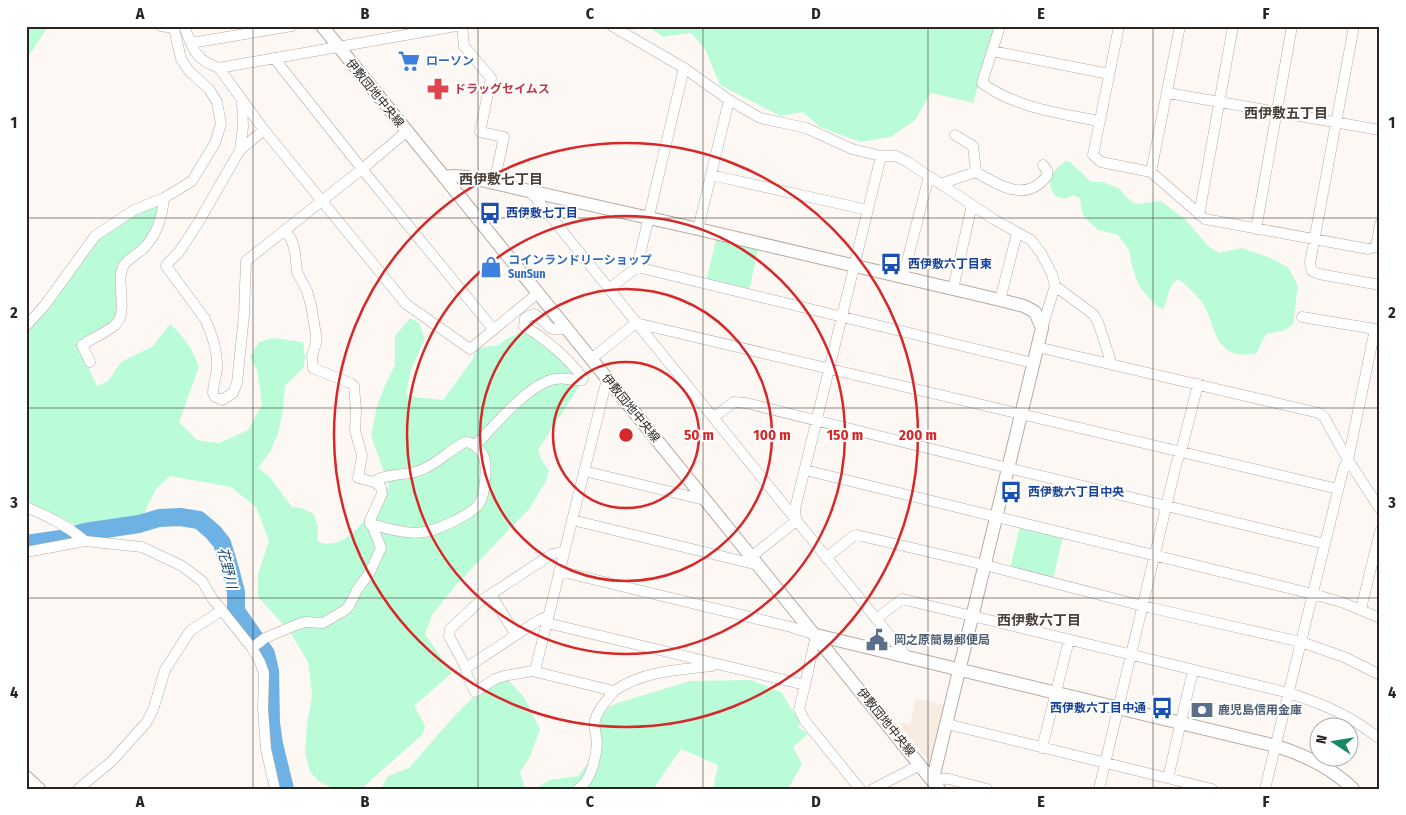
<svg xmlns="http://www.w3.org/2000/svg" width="1406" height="815" font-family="'Fira Sans Condensed','Noto Sans JP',sans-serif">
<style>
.built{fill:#f8ebe2}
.green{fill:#bbfcd8}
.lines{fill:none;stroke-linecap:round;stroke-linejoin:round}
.river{stroke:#6eb1e5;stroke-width:18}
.minor-casing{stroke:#b8aaa1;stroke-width:11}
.tertiary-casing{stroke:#b8aaa1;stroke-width:14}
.minor{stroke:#fff;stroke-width:10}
.tertiary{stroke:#fff;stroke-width:12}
.grid{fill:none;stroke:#2a2521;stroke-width:1;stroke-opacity:0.55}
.ring{fill:none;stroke:#d62828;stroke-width:2.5}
.labels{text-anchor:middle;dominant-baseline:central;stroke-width:4;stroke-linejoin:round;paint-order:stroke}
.shop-label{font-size:12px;font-weight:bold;fill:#366cbe;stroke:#fff;text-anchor:start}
.health-label{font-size:12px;font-weight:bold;fill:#be3a42;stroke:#fff;text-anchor:start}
.street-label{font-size:12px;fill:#2a2521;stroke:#fff}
.transit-label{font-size:12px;font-weight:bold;fill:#164399;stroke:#fff;text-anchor:start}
.service-label{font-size:12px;font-weight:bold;fill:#4e5e75;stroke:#fff;text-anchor:start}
.neighbourhood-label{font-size:14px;font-weight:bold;fill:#4c4039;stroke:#fff}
.water-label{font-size:14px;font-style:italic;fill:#194b6e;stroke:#fff}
.centre{fill:#d62828;stroke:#fff;stroke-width:2.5}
.ring-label{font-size:15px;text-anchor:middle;font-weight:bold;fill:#d62828;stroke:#fff;stroke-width:4;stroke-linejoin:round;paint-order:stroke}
.neatline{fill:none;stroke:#2a2521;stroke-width:2}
.grid-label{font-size:16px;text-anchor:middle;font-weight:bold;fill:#2a2521}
</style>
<rect width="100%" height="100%" fill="#fef8f4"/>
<path class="built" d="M916,698L945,705L931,764L898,722L910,724Z"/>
<path class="green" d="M26,26H48L26,60Z
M647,26H995L973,103L931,93L915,120L891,137L860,142L820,127L803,112L780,116L720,85L705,49L691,33L663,37Z
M1066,161L1070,162L1091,182H1103L1120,189L1126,197L1136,204L1161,201L1186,220L1208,246L1219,253L1242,248L1268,257L1288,267L1298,286L1293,324L1283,331L1266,334L1256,354C1249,354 1239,356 1233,353C1212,343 1214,321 1203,304C1199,297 1185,284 1178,279C1167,286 1169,299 1163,309L1156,306L1139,286L1132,266L1129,250L1118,235L1098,230L1087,220L1082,213L1080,198L1073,195L1065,199L1055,196C1045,180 1050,172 1066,161Z
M157,204C165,225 135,250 122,264L120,300L114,321L79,347L97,386L108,381L121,362L153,346L170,324C184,336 193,350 199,367L179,422L197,440L219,443L248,430L262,404L257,370L250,357L259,342L272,338L303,342L305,356L304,367L285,386L283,409L278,433L270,452L258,468L269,476L292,507L302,508L314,514L318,528L317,541C346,556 376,506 389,486L371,436L377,406L385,385L395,365V336L410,318L419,323L425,339L410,372L406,396L443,400L473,359L477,348L499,345L506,339L520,333L534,335L577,376L580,385L538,450L542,461L549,470L546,481L529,509L456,585L432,615L425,634L452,673L414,706L425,725L423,734L361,789H334L320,782L310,772L305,752L307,725L312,694L308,662L290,632L258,597V574L269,541L256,507L231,487L170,476L156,489L140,521L109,533L83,529L26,500V330L97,240L121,220Z
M716,240L758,249L749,291L706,281Z
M1020,526L1063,537L1053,579L1010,569Z
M502,680H508L524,697L540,729L530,757L520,772L525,789H381L388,776L409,768L456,714L478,693Z
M751,680L781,692L800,722L798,727L808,734L793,747L802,764L788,789H713L718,765L681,749L653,789H535L550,780L578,776L594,755L600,712L617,703L690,681Z"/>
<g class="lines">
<path class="river" d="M26,544L61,539L85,532L139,524L159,518L180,517L199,520L213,532L222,543L230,569L236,592V611L266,654L270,671L271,723L274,744L285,789"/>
<g class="minor-casing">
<path id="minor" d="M161,26L174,28
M184,26C193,49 194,59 219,68L264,130L406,304L470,349L538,293
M462,26L464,46L491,78L480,132L504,137L494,183
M612,26L684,68L729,100L760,118L806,128L852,149L881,156H896L906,161L995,220L1031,240L1041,253L1052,274L1055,286L1042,328
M1000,26L982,83C1016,108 1059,113 1099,121
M1119,26L1093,155L1101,162L1151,172L1205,219L1368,249L1376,247L1380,224
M1354,26L1310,263L1312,271L1319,274L1380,285
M191,43L292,26
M992,51L1109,74
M274,58L362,169L494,330
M219,68L456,26
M1168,93L1380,130
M264,130L240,150L198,223L179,252L167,264L166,266L205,319C212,334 218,353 217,369C216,377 213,385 213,393L215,397L222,400L233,393L237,383L244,315L246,261L362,169L406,132
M955,135L973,146L976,172
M240,150L243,127L242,102
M1151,172L1180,26
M711,175L868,210
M940,184L976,172C1000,186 1026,203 1047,176V170L1043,165
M530,191L907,657
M1199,215L1233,26
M698,229L729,100
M1256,229L1292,26
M637,267L1033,363
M903,277L929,176
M1055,286L1093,314L1098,322L1112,365
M609,289L637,267L684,68
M953,289L972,205
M1000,300L1017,233
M1302,317L1375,329
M26,326L45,305L95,236L134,210L164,198L192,181L215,143L221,124L217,102L209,89L189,71L181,59L174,28L175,26
M1037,347L1319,413L1324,417L1348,460L1380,509
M591,359L636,323L1338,489
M90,362L82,345C91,339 109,331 115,325C130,311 114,281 124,265C128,259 137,254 142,250C157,235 162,218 164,198
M713,418L734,402L746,403L1008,468L1325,544
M475,446C493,427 529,383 555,379C565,377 573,381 582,380L583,378C566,356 547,340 524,326L525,318L533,314C551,321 542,333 566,328
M805,470L1313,594L1344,603L1380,618
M584,471L705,500
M26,507C49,517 66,525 85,541
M572,520L758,565
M796,520L795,509L881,156
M370,524C387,528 406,535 424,532C437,530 471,515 479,504C485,496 488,464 483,455C480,449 472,442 465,442C448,451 434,467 415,472C403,475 384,474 374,482
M26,552L85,541L142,547L182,566L202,581L212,598L252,648L260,662L264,673L263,709L266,749L275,789
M751,557L796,521
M826,558L852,537L857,535L985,565L1143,606L1301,642L1344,657L1380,675
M491,595L516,635
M1361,609L1380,531
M548,616L539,620L466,668L449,636L450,629L479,602L552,554L564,552
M876,619L902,599L1289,693C1326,705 1349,715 1380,739
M547,623L805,685L816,635L791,627L559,571
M252,648L265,638L296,625L305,622L323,623L345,610L349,606L357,590L370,572L381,548L370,520L382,494L381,487L374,482L358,478L362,456L355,430L356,410L354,386L350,383L313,368L312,356L316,343V335L311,305L307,291L297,272L295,252L292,241L285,230
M466,668L467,675L475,692L495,679L504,676L532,671L614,691C643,671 677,670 712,666
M535,671L607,379
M805,685L799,709L805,721L860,789
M947,724L1212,789
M1042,748L1069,640
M930,778L949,779L987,789
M1168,778L1193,670
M78,789L112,761L146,723L153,710L165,670L190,631L222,610
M578,789C591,781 596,758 597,743C597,736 593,728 595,720C597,710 608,699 614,691
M873,789L920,765
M1099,789L1177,461L1181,452L1198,384
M1265,789L1343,470L1348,460L1375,329L1380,330"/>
</g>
<g class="tertiary-casing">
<path id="tertiary" d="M322,26L939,789
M444,177L454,176L467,177L698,229L1000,300L1024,306L1035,312L1042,328L935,770L930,778
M816,635L1276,746C1305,755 1331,767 1353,789
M26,777L39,789"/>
</g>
<use href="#minor" class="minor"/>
<use href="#tertiary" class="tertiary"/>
</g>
<path class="grid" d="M253,26V789M478,26V789M703,26V789M928,26V789M1153,26V789M26,218H1380M26,408H1380M26,598H1380"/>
<g class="ring">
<circle cx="626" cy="435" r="73"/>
<circle cx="626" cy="435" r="146"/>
<circle cx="626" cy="435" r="219"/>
<circle cx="626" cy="435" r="292"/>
</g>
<defs>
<g id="supermarket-bare" transform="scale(1.725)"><path d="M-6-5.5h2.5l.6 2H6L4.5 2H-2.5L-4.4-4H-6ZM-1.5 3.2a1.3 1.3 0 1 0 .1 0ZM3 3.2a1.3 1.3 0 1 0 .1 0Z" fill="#3f7fe0" stroke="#fff" stroke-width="2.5" paint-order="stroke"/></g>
<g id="pharmacy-bare" transform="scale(1.725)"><path d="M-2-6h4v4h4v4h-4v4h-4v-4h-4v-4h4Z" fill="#e0444e" stroke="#fff" stroke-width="2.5" paint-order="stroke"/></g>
<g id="bus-bare" transform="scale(1.725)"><path d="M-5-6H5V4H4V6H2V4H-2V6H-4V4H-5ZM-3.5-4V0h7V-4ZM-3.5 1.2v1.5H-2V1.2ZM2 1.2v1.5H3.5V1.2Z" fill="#1a4fb4" stroke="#fff" stroke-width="2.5" paint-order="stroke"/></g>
<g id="shop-bare" transform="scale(1.725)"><path d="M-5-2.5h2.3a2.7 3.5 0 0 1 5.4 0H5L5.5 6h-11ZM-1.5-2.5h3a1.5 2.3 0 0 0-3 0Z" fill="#3f7fe0" stroke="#fff" stroke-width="2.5" paint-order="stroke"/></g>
<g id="civic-bare" transform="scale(1.725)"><path d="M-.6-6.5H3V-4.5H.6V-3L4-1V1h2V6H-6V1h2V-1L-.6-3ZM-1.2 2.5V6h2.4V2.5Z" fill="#5c6f8a" stroke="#fff" stroke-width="2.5" paint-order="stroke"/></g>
<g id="bank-bare" transform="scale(1.725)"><path d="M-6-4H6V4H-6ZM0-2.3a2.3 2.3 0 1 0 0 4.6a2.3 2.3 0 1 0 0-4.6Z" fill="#5c6f8a" stroke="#fff" stroke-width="2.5" paint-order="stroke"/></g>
</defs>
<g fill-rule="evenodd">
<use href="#supermarket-bare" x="409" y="61"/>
<use href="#pharmacy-bare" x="438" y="89"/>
<use href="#bus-bare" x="490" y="213"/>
<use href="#bus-bare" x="891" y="264"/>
<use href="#shop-bare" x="491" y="267"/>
<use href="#bus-bare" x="1011" y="492"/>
<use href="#civic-bare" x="877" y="640"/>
<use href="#bus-bare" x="1162" y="708"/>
<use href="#bank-bare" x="1202" y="710"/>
</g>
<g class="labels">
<g class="shop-label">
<text x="426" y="61">ローソン</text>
<text x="508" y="260">コインランドリーショップ<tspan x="508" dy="14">SunSun</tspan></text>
</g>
<g class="health-label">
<text x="454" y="89">ドラッグセイムス</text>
</g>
<g class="street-label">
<text transform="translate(375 93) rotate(51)">伊敷団地中央線</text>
<text transform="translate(631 408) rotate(51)">伊敷団地中央線</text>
<text transform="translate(886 722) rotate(51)">伊敷団地中央線</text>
</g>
<g class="transit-label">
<text x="506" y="213">西伊敷七丁目</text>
<text x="908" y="264">西伊敷六丁目東</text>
<text x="1028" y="492">西伊敷六丁目中央</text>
<text x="1146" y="708" text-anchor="end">西伊敷六丁目中通</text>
</g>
<g class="service-label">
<text x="894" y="640">岡之原簡易郵便局</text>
<text x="1218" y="710">鹿児島信用金庫</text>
</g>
<g class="neighbourhood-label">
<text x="1286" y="113">西伊敷五丁目</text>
<text x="501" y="179">西伊敷七丁目</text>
<text x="1039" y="620">西伊敷六丁目</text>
</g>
<g class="water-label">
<text transform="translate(227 568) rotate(76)">花野川</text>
</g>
</g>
<circle cx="626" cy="435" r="8" class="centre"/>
<g class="ring-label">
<text x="699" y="440">50 m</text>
<text x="772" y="440">100 m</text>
<text x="845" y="440">150 m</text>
<text x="918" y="440">200 m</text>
</g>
<rect width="1406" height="815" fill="none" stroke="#ffffff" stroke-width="55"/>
<g transform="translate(1334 742) rotate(282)"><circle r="24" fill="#ffffff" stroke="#aaa8a6"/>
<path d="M0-4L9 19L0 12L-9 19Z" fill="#168867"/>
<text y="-8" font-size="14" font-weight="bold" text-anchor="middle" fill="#2a2521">N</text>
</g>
<rect x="28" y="28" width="1350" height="760" class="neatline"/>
<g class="grid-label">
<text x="140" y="19">A</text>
<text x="365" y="19">B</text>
<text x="590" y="19">C</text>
<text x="816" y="19">D</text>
<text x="1041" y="19">E</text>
<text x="1266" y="19">F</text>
<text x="14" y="128">1</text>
<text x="1392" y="128">1</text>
<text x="14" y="318">2</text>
<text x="1392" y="318">2</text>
<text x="14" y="508">3</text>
<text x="1392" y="508">3</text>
<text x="14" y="698">4</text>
<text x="1392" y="698">4</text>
<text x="140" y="807">A</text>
<text x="365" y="807">B</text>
<text x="590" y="807">C</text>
<text x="816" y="807">D</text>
<text x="1041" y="807">E</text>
<text x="1266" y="807">F</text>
</g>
</svg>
